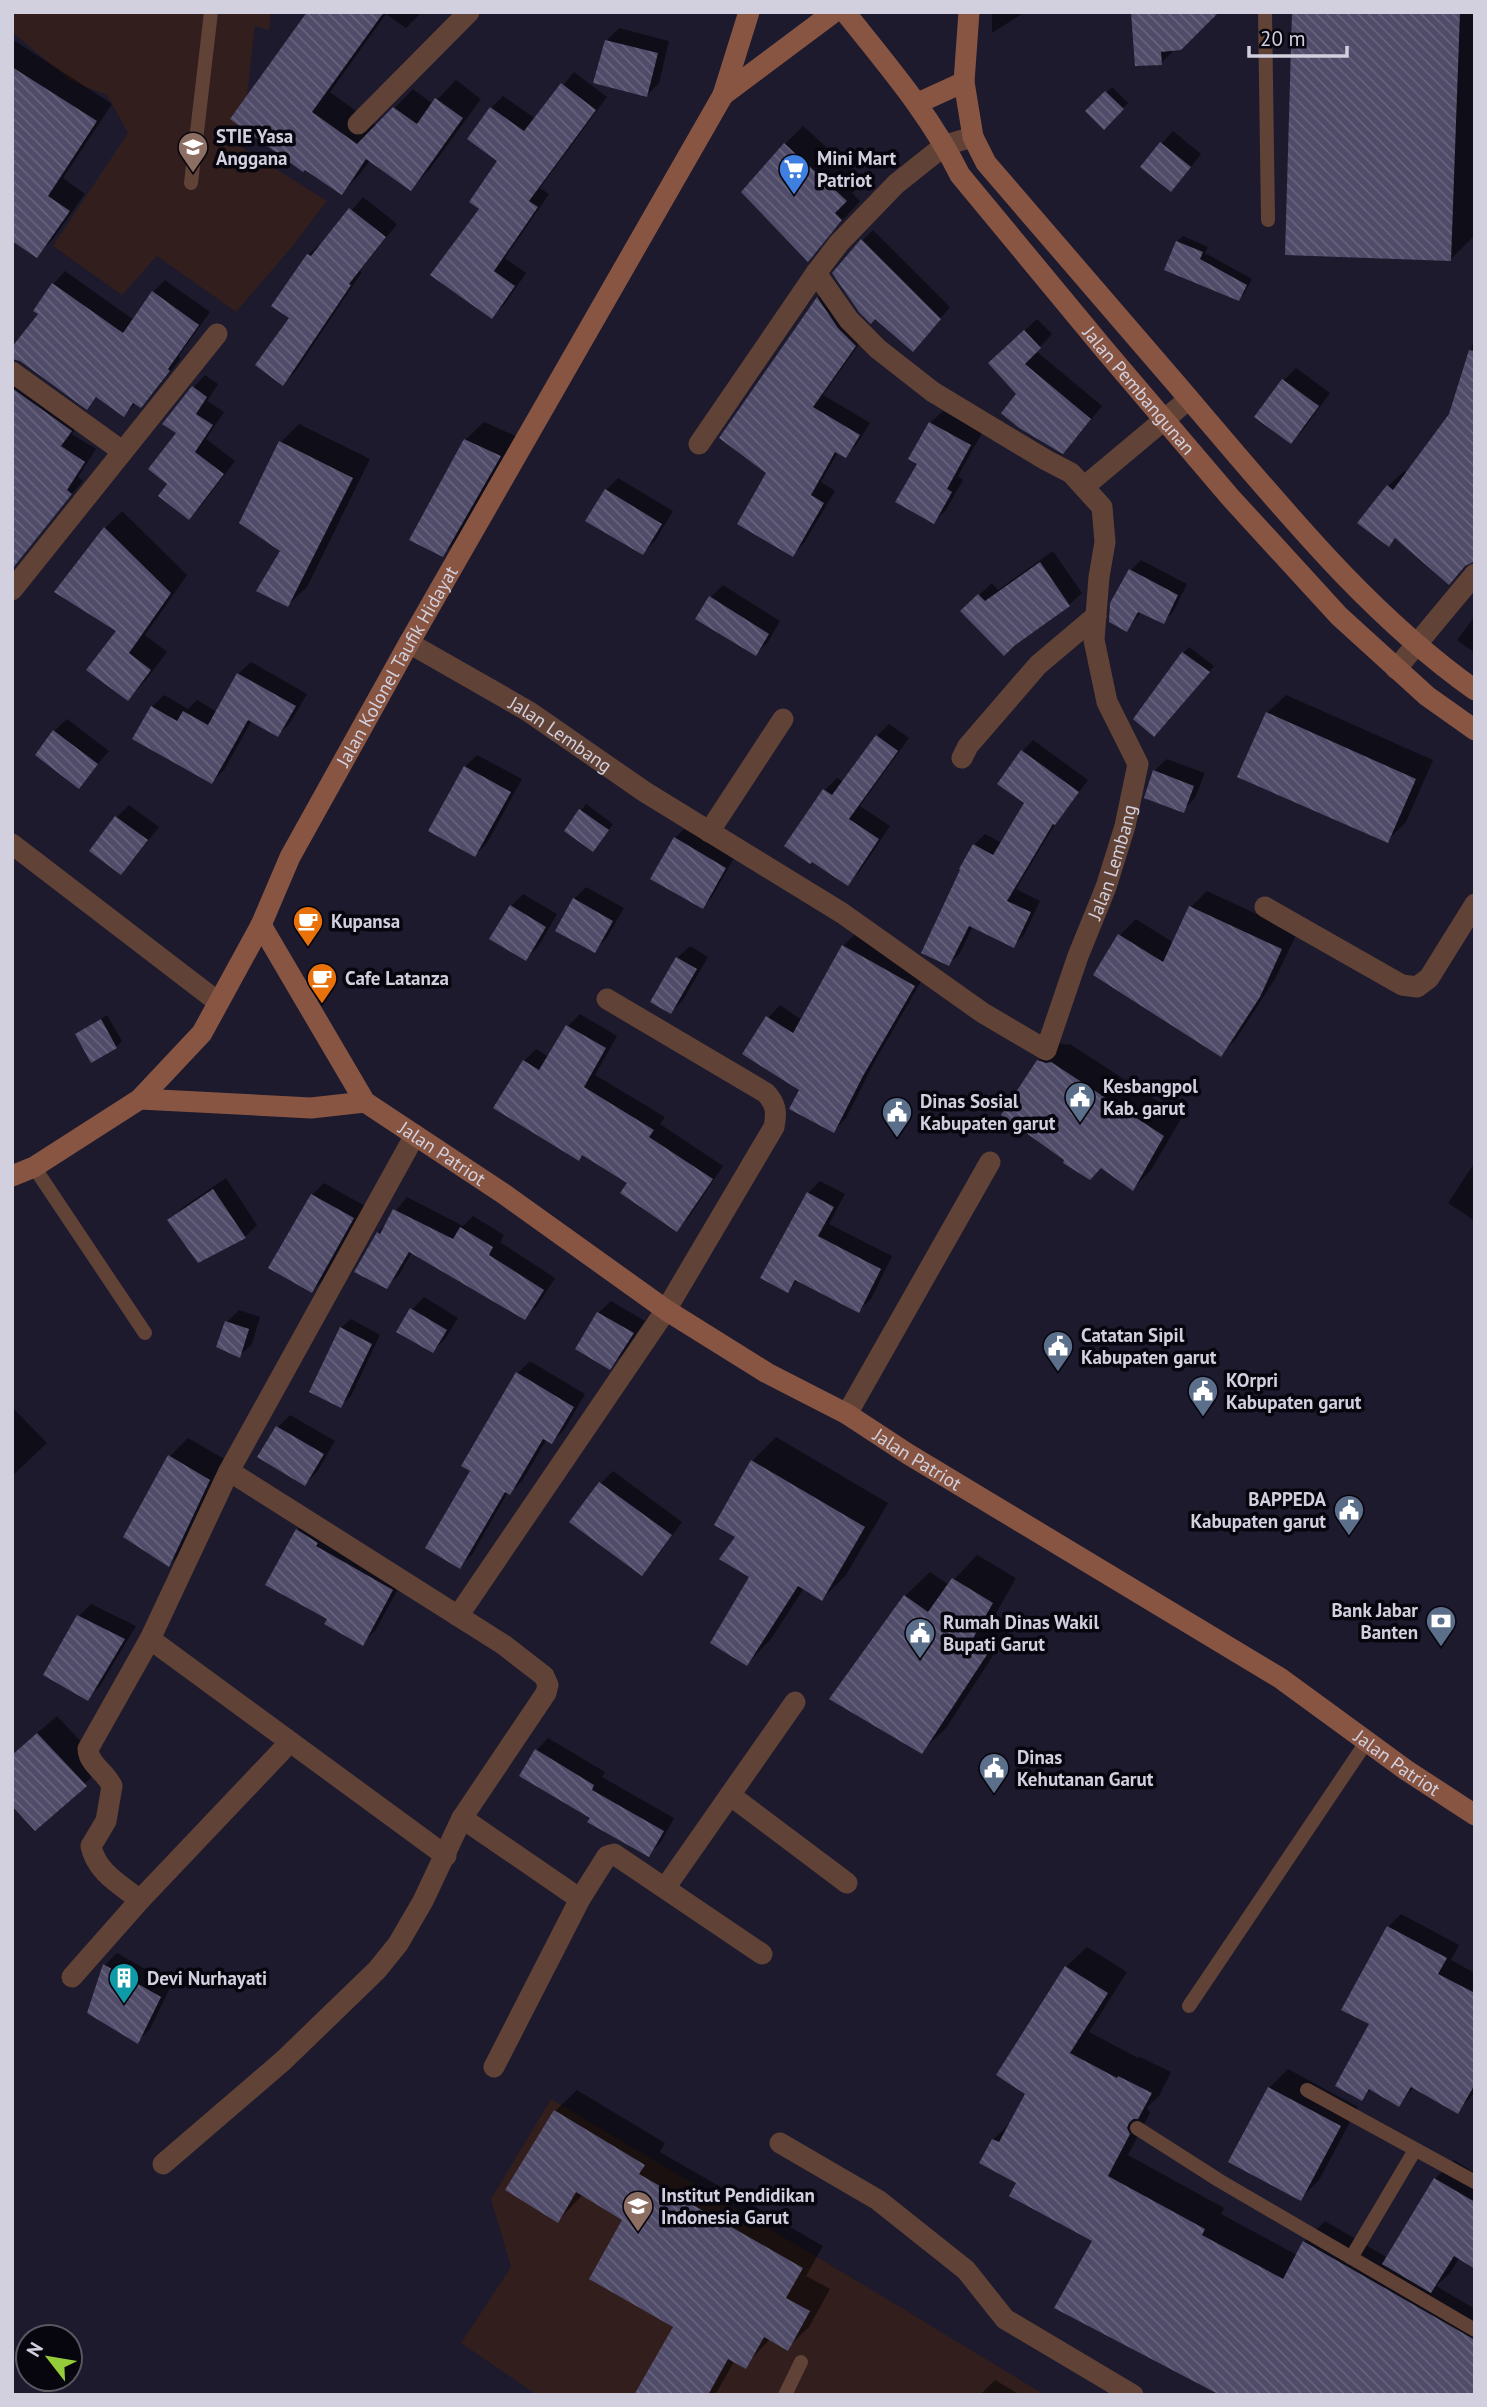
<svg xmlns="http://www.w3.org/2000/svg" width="1487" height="2407" font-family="'PT Sans',sans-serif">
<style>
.education{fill:#311e1d}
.shadow{fill:#0007}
.building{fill:url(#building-back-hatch)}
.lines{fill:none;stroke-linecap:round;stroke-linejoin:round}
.service{stroke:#614236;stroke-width:14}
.minor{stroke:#614236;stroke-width:21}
.secondary{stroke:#885543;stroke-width:21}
.labels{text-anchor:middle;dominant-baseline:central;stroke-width:7;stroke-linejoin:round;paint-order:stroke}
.poi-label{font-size:19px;font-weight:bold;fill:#d2d0de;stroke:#07060e;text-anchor:start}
.street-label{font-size:19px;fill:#d2d0de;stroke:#07060e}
</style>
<defs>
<pattern id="building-back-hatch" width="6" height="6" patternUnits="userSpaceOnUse" patternTransform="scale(1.75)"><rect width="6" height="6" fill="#4f4b68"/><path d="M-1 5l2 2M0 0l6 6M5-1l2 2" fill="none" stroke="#67647d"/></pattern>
</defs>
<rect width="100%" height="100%" fill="#1d1a2d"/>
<path class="education" d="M12,12H271L269,30L255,26L241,147L327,201L291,248L236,312L157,256L122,295L53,246L128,133L107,95L71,81L12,32Z
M551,2099L872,2290L1045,2395H537L461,2343L511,2267L491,2199Z"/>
<path class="shadow" d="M309,12H422L406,28L386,14L330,92L377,126L413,89L433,104L456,80L481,99L429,170L410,189L370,160L360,174L342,193L305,168Z
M992,12H1025L992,33Z
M1133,12L1173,51L1161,63Z
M1293,12H1475V235L1450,260Z
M619,28L669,41L659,83L647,95L606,41Z
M12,39L112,104L63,178L85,194L53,239L36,256L12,239Z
M574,72L607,97L540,188L549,194L505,258L526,273L504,305L491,317L482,208L499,161L491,108L503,96L536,119Z
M1112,87L1128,103L1104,127L1088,111Z
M803,126L864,181L852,193L860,201L808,259L785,144Z
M1173,131L1201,154L1183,177L1142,166Z
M363,197L397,224L360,271L362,272L295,372L283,384L291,318L308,255L321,243L323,244Z
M873,230L950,307L923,339L862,241Z
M1183,236L1208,247L1205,253L1252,279L1244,294L1239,299L1177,242Z
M65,271L134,320L153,292L165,280L210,312L178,357L181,358L153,394L140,406L136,403L124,415L98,396L87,407L20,359L40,314L36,310L53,284Z
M829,287L867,333L823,395L870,423L857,444L845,456L838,452L821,482L835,491L804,543L793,554L769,473L721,438L818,298Z
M1037,319L1052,334L1036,351L1102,406L1075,439L990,364Z
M1475,337V560L1397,537L1389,545L1388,486L1404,471L1407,473L1452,411Z
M12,362L83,418L72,434L96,449L78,477L83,481L16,561L12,559Z
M1296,368L1330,393L1303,430L1291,442L1257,417L1284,380Z
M205,375L218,384L207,401L224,412L206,439L235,461L201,506L189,518L170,483L178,433L193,388Z
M943,411L982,433L958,476L963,480L946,510L934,522L920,463L930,423Z
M484,422L518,437L461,536L443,555L465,440Z
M299,424L370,459L307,587L288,605L281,442Z
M618,478L673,511L655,541L642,553L606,490Z
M122,511L187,575L145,635L167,652L145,681L128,699L118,630L56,592L105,528Z
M1053,551L1082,593L1069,605L962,611L992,583L998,590Z
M1141,560L1187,584L1173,612L1163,622L1141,612L1127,630L1131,570Z
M723,585L780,621L768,642L756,654L711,597Z
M1475,616V653L1457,640Z
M1189,647L1214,666L1159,729L1183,653Z
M251,662L307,694L290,723L278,735L252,720L224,770L212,782L152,707L164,695L188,709L197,700L217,712L238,674Z
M1286,695L1433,760L1406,822L1387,841L1267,713Z
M67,719L109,751L79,786L37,755L54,731Z
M889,724L909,738L860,806L890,826L860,871L848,884L786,845L825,790L837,778L844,782L877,736Z
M1033,740L1088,780L1057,821L1016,889L1040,901L1024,935L1013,946L973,926L960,953L949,964L961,868L974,845L985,834L1002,843L1026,803L1000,783L1023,751Z
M477,755L522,779L487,843L475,855L465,767Z
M1167,759L1205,773L1195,798L1183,810L1154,771Z
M586,804L613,824L598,844L566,831Z
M129,805L159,827L133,860L121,872L92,850L117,817Z
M684,829L734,858L712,897L703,906L675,838Z
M586,887L624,908L606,939L594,951L574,899Z
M1207,891L1297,933L1275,979L1236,1039L1220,1055L1095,974L1120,935L1136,919L1174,943L1191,907Z
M523,894L557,914L538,947L525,959L511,906Z
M855,934L926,973L875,1061L846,1118L834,1131L801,1090L768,1018L780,1005L802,1020L843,946Z
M690,946L708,957L683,1000L671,1012L677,958Z
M580,1014L617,1036L595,1075L665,1117L660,1124L723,1166L689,1217L677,1230L630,1183L583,1154L578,1159L524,1061L536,1049L549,1057L568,1026Z
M107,1015L122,1041L116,1047L77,1035Z
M1057,1042L1066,1045L1070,1044L1182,1117L1151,1170L1133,1189L1038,1061Z
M1475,1162V1221L1448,1203Z
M226,1178L257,1225L245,1237L170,1220L182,1208Z
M820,1181L845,1194L829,1224L892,1256L871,1299L858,1311L798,1280L788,1291L808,1193Z
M324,1183L365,1206L324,1279L312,1291V1195Z
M407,1197L463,1226L473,1216L504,1235L500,1242L555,1278L537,1306L524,1318L412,1252L399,1275L386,1287L356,1272L378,1233Z
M424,1297L458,1318L445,1339L433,1351L412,1310Z
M611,1301L645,1321L622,1355L609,1367L598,1313Z
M239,1310L260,1317L252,1344L239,1356L227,1322Z
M351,1319L380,1335L351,1396L341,1405V1328Z
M530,1361L585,1394L564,1430L552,1442L547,1439L522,1481L510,1493L508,1492L472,1555L459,1567L472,1471L518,1373Z
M12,1407L47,1443L12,1476Z
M290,1415L335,1441L317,1472L305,1484L260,1457L278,1427Z
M776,1437L888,1503L846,1575L822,1599L804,1588L771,1639L747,1664L751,1576L738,1536L752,1461Z
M188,1438L228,1461L187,1547L169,1565L126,1537L170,1456Z
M613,1471L682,1522L654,1561L641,1574L572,1522L601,1483Z
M310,1518L404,1578L375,1631L362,1643L329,1619L297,1530Z
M977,1555L1016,1578L995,1615L1011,1628L946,1728L921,1752L905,1596L930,1572L949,1585Z
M91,1604L136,1626L100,1686L88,1698L79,1616Z
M57,1716L104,1766L35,1829L12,1755Z
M548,1738L605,1772L602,1777L674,1818L661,1842L648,1855L592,1817L536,1751Z
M1401,1914L1459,1945L1451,1960L1475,1973V2092L1457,2112L1414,2087L1399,2105L1372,2088L1362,2099L1371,2024L1388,1927Z
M1087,1947L1127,1972L1089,2032L1138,2058L1140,2057L1171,2072L1159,2096L1147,2107L1150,2113L1128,2155L1224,2208L1221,2214L1297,2255L1304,2242L1325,2221L1388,2258L1435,2179L1454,2160L1475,2173V2258H1459L1450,2273L1436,2286L1475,2309V2395L1094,2240L1019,2182L993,2140L1012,2121L1027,2093L1066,1967Z
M117,1953L172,1984L150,2029L138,2041L89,2012L105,1965Z
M1288,2069L1358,2107L1319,2180L1301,2198L1269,2088Z
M577,2090L665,2143L660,2152L823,2246L806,2276L830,2289L809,2327L787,2348L770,2339L745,2366L735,2360L715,2395H636L676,2327L624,2219L583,2194L558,2221L555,2111Z
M995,2380L1020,2395H980Z"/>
<path class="building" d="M307,12H384L312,112L357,144L393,107L417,124L435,98L463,118L411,191L366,159L342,195L305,170L303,172L230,119Z
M1131,12H1219L1181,50L1161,52L1162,65L1135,66Z
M1292,12H1460L1451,261L1285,255Z
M605,40L658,53L647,97L593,83Z
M12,67L97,121L48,196L70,211L37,258L12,241Z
M561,83L596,110L529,201L538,207L494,271L515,286L492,319L430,275L479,209L469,202L497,161L467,139L490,107L524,131Z
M1105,91L1124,109L1104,130L1085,111Z
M1160,142L1191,167L1171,192L1140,167Z
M784,143L847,201L835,213L842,220L808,262L741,192Z
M349,208L386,237L349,284L351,285L283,386L255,365L289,318L271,306L307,254L311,256Z
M861,239L941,319L913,352L875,319L871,324L859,312L832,273Z
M1176,241L1203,252L1200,259L1247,285L1239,301L1164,270Z
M52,283L123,333L152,291L199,325L168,369L170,371L141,408L133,403L124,417L96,397L87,410L20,361L12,359V347L38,314L33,311Z
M817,297L838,328L856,346L813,407L860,435L846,458L835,452L811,495L824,503L793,557L737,524L766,473L719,438Z
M1024,330L1041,348L1025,364L1091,419L1063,454L1019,428L1001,413L1016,394L988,363Z
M1469,350L1475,351V561L1465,566L1449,585L1395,538L1389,547L1357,523L1387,485L1393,490L1449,414Z
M1282,379L1319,406L1291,444L1254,417Z
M192,386L207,397L196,414L213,425L195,452L224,474L189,520L158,496L167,484L148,469L176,433L162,424Z
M12,388L72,431L61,446L85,462L67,490L72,494L12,569Z
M929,422L971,445L947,489L952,492L934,524L895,502L917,464L908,459Z
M464,439L501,456L443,557L409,540Z
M279,441L353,478L288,607L256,591L280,551L239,523Z
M605,489L662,524L643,555L585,521Z
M104,527L171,593L129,653L151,670L128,701L86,670L116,631L54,592Z
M1040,562L1070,606L1014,646L1004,656L960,611L978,594L985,601Z
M1129,569L1178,595L1164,624L1138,612L1127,632L1109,622L1110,603Z
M709,596L769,634L756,656L695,619Z
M1182,652L1210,672L1154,737L1133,719Z
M237,673L296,706L278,737L248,720L212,784L132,739L151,706L177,721L183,711L208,725Z
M1266,712L1416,779L1388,843L1237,777Z
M53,730L98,764L79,789L35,755Z
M876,735L898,751L849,819L879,839L848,886L812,862L810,864L784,846L823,789L832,795Z
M1021,750L1079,792L1055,825L1053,824L1007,901L1031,912L1014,948L969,926L949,966L921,953L960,870L959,869L973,844L993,855L1024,803L997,784Z
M464,766L511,792L475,857L428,831Z
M1153,770L1194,786L1184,813L1144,798Z
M579,809L609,830L593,852L564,831Z
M115,816L148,840L121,875L89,851Z
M674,837L726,868L703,909L650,879Z
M573,898L613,921L595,953L555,931Z
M510,905L546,927L526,961L489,939Z
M1189,906L1282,949L1260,997L1221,1057L1093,975L1118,934L1163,962Z
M842,945L915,986L863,1076L834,1133L789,1109L799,1090L742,1054L766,1016L793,1033Z
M676,957L697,969L671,1014L650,1002Z
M101,1019L117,1048L91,1063L75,1034Z
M566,1025L606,1048L584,1087L654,1130L649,1137L713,1179L677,1232L620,1193L627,1183L582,1155L579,1161L493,1108L523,1060L539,1070Z
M1037,1060L1046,1063L1051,1062L1164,1136L1133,1191L1101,1168L1090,1180L1063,1163L1064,1160L1001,1115Z
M213,1189L246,1238L198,1263L167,1220Z
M807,1192L834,1207L818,1236L881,1269L859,1313L795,1280L788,1293L760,1278Z
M311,1194L354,1218L312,1293L268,1268Z
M393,1209L453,1239L460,1227L493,1247L489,1255L544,1290L525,1320L409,1252L387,1289L354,1272L377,1232L380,1234Z
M410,1308L447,1330L433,1353L396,1332Z
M597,1312L634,1333L610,1370L575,1349Z
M225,1321L249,1329L240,1358L216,1347Z
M340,1327L372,1344L341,1408L309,1392Z
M516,1372L574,1407L552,1444L543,1439L510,1495L505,1492L460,1569L425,1548L470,1471L461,1466Z
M276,1426L324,1454L305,1486L257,1457Z
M168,1455L210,1480L169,1567L123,1537Z
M751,1460L865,1527L822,1601L798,1586L747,1666L710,1643L749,1577L719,1559L735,1537L714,1525Z
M599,1482L672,1535L642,1576L569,1522Z
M296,1529L318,1543L316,1546L393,1590L363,1646L324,1624L327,1619L265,1585Z
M952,1578L993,1603L972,1640L988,1653L922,1754L829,1699L904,1595L928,1612Z
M77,1615L125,1639L88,1701L43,1675Z
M37,1733L87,1786L35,1831L12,1806V1755Z
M535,1749L594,1785L592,1790L664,1831L649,1857L587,1822L590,1818L519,1776Z
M1387,1926L1447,1958L1438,1974L1475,1993V2084L1458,2114L1411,2087L1399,2107L1369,2089L1362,2101L1335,2086L1369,2024L1341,2010Z
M103,1964L161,1997L138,2044L87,2013Z
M1065,1966L1108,1993L1070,2053L1117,2078L1118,2076L1152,2093L1138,2119H1133L1129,2123L1127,2128L1130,2134L1108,2176L1205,2229L1202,2235L1283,2279L1303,2241L1475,2340V2395H1220L1054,2308L1092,2241L1009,2196L1016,2183L979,2163L992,2139L999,2142L1025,2094L996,2075Z
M1268,2087L1341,2126L1301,2201L1228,2162Z
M554,2110L645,2165L639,2174L803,2268L786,2298L810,2311L788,2351L764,2337L746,2369L728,2359L708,2395H634L673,2327L589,2279L622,2220L576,2192L558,2223L505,2190Z
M1434,2178L1475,2202V2269L1454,2256L1431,2293L1382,2264Z"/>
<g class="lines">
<path class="service" d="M1265,12L1268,220
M191,183L211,12
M34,1167L145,1333
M1189,2006L1367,1741
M1307,2090L1475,2182
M1137,2128L1220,2181L1475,2330
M1351,2258L1415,2150
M785,2395L801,2362"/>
<g class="minor">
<path d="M358,124L469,12"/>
<path d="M12,372L122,451"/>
<path d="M699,444L816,273"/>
<path d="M1085,486L1189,399"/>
<path d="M12,590L217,334"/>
<path id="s1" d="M409,643L528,711L645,792L842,913L983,1013L1046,1050L1078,956L1106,887L1125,826L1138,764L1107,702L1094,640L1099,577L1105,542L1102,507L1071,473L1046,460L933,392L878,349L849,320L816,273L839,243L896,184L945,145L973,137"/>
<path d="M1396,669L1475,574"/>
<path d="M962,758L968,746L1038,665L1096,616"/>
<path d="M709,832L783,719"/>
<path d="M12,844L218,1002"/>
<path d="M1265,907L1402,985L1417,987L1429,978L1475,904"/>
<path d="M847,1414L990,1162"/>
<path d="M458,1616L666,1310L774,1127C777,1112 776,1104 766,1093L607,999"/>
<path d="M150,1639L446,1856"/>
<path d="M730,1795L847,1883"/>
<path d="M462,1818L580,1899L494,2067"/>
<path d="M665,1888L795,1702"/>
<path d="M580,1899L607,1856L614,1854L762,1954"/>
<path d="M140,1900C121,1885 96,1872 91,1846L106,1821L112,1786C106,1772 89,1765 88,1749L150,1639L229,1471L415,1135"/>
<path d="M72,1977L140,1900L290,1742"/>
<path d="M780,2143L878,2200L966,2270L1005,2319L1133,2395"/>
<path d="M163,2164L284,2060L377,1970L398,1944L423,1901L462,1818L546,1693L548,1685L544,1676L504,1645L229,1471"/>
</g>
<g class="secondary">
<path id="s2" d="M845,12C887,65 930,114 960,175L1104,349L1230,497L1339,616L1427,696L1475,730"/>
<path d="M969,12L964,82L973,137L986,163C1060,249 1134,334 1207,420C1289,516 1372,617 1475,690"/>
<path d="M723,95L834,12"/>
<path d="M918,103L964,82"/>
<path id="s3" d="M261,925L365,1102L504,1194L666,1310L767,1373L847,1414L908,1454L1280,1678L1406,1770L1475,1815"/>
<path d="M140,1099L311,1108L365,1102"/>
<path id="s4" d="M12,1176L34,1167L140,1099L202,1033L261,925L290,857L409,643L723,95L749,12"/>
</g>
</g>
<defs>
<g id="university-pin" transform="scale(1.575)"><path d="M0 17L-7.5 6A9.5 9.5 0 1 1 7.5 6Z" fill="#8d6e63" stroke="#07060e"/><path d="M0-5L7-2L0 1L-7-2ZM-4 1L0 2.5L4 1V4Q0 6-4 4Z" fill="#fff"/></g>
<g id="supermarket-pin" transform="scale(1.575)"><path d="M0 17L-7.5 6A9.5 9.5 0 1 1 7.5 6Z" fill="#3f7fe0" stroke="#07060e"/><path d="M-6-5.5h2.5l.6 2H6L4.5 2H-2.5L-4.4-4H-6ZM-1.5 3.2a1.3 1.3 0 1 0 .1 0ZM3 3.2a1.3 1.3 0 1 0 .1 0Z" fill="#fff"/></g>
<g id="cafe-pin" transform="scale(1.575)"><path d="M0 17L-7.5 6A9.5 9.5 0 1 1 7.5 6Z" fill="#e8710a" stroke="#07060e"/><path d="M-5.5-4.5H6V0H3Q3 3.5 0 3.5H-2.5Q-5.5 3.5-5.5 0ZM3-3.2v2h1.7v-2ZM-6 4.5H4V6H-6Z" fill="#fff"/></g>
<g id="civic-pin" transform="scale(1.575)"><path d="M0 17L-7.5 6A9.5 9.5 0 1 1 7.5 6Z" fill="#5c6f8a" stroke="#07060e"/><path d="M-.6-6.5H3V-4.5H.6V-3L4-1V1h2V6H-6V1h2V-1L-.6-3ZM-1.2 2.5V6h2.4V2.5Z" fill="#fff"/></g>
<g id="bank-pin" transform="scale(1.575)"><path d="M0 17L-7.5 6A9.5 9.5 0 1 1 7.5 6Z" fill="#5c6f8a" stroke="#07060e"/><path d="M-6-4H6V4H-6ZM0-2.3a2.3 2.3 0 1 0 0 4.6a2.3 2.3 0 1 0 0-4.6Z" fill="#fff"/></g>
<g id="building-pin" transform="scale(1.575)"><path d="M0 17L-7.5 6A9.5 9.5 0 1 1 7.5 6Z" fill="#0f9aa8" stroke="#07060e"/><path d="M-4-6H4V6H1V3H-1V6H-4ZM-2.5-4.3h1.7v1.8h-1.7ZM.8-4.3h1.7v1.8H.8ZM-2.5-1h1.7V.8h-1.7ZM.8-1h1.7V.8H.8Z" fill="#fff"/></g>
</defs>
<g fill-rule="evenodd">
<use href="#university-pin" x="193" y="147"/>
<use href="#supermarket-pin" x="794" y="169"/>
<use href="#cafe-pin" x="308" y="921"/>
<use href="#cafe-pin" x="322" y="978"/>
<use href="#civic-pin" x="1080" y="1097"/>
<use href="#civic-pin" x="897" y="1112"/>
<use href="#civic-pin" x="1058" y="1346"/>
<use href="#civic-pin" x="1203" y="1391"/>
<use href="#civic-pin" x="1349" y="1510"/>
<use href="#bank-pin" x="1441" y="1621"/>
<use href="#civic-pin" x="920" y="1633"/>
<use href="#civic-pin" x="994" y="1768"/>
<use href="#building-pin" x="124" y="1978"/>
<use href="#university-pin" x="638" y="2206"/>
</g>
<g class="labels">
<g class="poi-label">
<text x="216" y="136">STIE Yasa<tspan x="216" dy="22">Anggana</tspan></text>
<text x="817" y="158">Mini Mart<tspan x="817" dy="22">Patriot</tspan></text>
<text x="331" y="921">Kupansa</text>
<text x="345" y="978">Cafe Latanza</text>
<text x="1103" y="1086">Kesbangpol<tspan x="1103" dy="22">Kab. garut</tspan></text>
<text x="920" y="1101">Dinas Sosial<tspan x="920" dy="22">Kabupaten garut</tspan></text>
<text x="1081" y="1335">Catatan Sipil<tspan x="1081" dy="22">Kabupaten garut</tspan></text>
<text x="1226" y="1380">KOrpri<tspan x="1226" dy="22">Kabupaten garut</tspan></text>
<text x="1326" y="1499" text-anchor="end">BAPPEDA<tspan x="1326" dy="22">Kabupaten garut</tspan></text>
<text x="1418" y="1610" text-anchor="end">Bank Jabar<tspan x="1418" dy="22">Banten</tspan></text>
<text x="943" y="1622">Rumah Dinas Wakil<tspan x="943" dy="22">Bupati Garut</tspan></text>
<text x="1017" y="1757">Dinas<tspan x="1017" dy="22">Kehutanan Garut</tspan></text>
<text x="147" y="1978">Devi Nurhayati</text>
<text x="661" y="2195">Institut Pendidikan<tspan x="661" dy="22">Indonesia Garut</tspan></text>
</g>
<g class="street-label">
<text stroke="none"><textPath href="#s2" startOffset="480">Jalan Pembangunan</textPath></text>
<text stroke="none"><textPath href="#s4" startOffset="656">Jalan Kolonel Taufik Hidayat</textPath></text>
<text stroke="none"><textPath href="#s1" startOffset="177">Jalan Lembang</textPath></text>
<text stroke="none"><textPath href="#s1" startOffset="956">Jalan Lembang</textPath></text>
<text stroke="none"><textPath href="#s3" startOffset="298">Jalan Patriot</textPath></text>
<text stroke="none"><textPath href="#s3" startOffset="864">Jalan Patriot</textPath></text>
<text stroke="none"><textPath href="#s3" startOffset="1432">Jalan Patriot</textPath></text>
</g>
</g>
<rect width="1487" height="2407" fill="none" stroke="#d2d0de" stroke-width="28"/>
<g transform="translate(49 2358) rotate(301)"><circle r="33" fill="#07060e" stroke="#585761" stroke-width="2"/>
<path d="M0-5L12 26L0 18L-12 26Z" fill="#95cc3a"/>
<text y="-10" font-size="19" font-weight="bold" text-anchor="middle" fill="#d2d0de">N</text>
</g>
<path d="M1249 46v10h98v-10" fill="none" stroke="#d2d0de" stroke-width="3.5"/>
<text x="1260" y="46" font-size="21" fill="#d2d0de" stroke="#07060e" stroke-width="5" paint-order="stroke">20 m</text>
</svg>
